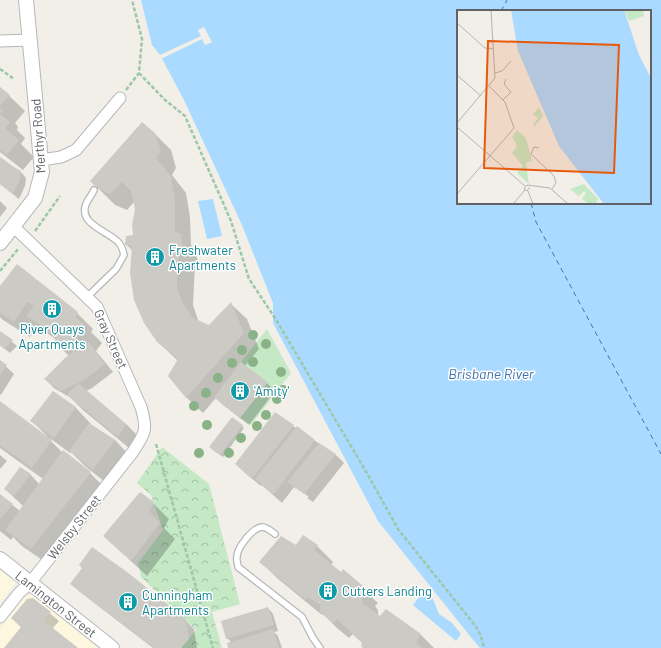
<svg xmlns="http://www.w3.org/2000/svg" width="661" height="648" font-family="Barlow,sans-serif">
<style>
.commercial{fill:#fef7e0}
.green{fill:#c5e8c5}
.forest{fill:url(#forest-crowns)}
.water{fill:#aadaff;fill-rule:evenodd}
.pier{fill:#f1efe8}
.shadow{fill:#0003}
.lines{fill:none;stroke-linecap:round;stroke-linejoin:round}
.ferry{stroke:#4174aa;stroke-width:1;stroke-dasharray:5 4;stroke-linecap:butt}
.building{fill:#cccac5}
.service-casing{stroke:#b5b8bc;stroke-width:8}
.minor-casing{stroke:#b5b8bc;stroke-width:13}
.tertiary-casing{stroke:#b5b8bc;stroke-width:16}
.path{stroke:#9cc7a9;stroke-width:2.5;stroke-dasharray:4 2;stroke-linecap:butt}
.service{stroke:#fff;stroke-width:5.5}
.minor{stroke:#fff;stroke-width:11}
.tertiary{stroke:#fff;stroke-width:14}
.tree{fill:#89b387}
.labels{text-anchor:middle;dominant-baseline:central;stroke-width:3;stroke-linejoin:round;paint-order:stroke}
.street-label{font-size:13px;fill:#5f6368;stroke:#fff}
.culture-label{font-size:13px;fill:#0d838f;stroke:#fff;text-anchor:start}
.water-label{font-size:14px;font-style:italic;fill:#4174aa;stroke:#fff}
.inset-river{fill:none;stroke:#aadaff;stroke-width:2}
.inset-road{fill:none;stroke:#b3b3b1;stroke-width:1}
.view{fill:#e8590c;fill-opacity:0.15;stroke:#e8590c;stroke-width:2}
.inset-edge{fill:none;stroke:#5f6368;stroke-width:2}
</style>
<defs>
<pattern id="forest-crowns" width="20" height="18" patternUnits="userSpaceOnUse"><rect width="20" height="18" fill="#c5e8c5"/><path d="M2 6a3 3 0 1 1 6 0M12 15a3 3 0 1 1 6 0" fill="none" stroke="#a3c0a4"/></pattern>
</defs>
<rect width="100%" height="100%" fill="#f1efe8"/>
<path class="commercial" d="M0,570L16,583L0,603Z
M33,595L99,648H78L33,612L4,648H0V628L26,596Z"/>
<path class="green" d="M267,329L291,373L251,425L240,418L268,382L241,362Z"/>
<path class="forest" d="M162,447L209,484L240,604L212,612L222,648H181L196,630L141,577L138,563L163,530L151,495L137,483Z"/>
<path class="water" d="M141,0H661V648H480L470,636L378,521L273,323V303L242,225L183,98L160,55L152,45ZM458,11H650V203H458Z
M213,199L222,236L207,239L198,201Z
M423,592L433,599L439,614L452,623L461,634L456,641L413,605Z"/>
<path class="pier" d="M204,27L212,42L205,45L202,39L161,59L160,55L201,36L198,30Z"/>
<path class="shadow" d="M0,87L25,111L15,123L18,127L17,130L25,138L21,144L34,157L23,170L0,152Z
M154,133L171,150L176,168L172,175L186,193L190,217L191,245L196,251L198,263L195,264L193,305L198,320L200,322L209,326L231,304L247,319L259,349L245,366L267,383L275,391L249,425L223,405L216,398L203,413L187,398L169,375L178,361L158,342L133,251L126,244L134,236L136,209L134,202L127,210L115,205L91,181Z
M0,159L21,172L26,178L25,186L19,199L0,184Z
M0,201L7,208L0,217Z
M0,287L77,313L93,329L91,332L102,343L96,351L113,372L92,388L86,391L126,424L142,440L134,452L84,411L71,398L54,388L45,379L69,356L55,342L57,340L44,331L38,326L30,337L3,320L0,317Z
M0,332L17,346L10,353L0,345Z
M0,361L14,374L1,395L0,394Z
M54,392L76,408L91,424V425L115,440L130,456L109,485L86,467L71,452L70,453L51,439L50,440L62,452L90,473L106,489L48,564L22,546L13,537L11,540L0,531V495L20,511L23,506L5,489L21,469L31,475L39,484L43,479L0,448V402L46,437L47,436L31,420Z
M275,414L336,455L344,463L313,502L307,498L309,497L296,487V489L294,487L282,503L262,485L261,486L244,472Z
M242,426L244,428L223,457L213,450Z
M0,455L7,461L0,469Z
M153,503L169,519L164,528L175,539L147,576L104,536Z
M296,546H317L333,562L331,565L341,573L343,571L378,603L375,606L378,610V616L421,635L434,648H364L363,643L353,634L349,638L337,628L323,614L322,615L277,578L261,562Z
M72,584L185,620L194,629L197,648H153L80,592Z
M33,599L59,621L52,629L77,648H5L22,628L12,618Z
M268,608L273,614L278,631L274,632L278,636L282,648H229L232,643L227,638Z"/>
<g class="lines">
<path class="ferry" d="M501,11L507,0
M531,203L536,222L661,454"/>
</g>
<path class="building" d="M0,87L10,95L0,106Z
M0,108L3,110L0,114L10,122L5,128L19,140L7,155L0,150Z
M142,122L155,133L161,151L156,158L171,176L175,201V232L181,234L182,247L179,248L177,288L183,303L193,318L209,325L231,302L244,333L186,398L168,376L178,359L157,342L144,323L134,300L130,273L132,246L125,245L126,236L133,235L132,225L135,209L131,191L122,182L110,194L98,189L90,181Z
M0,157L14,167L21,171L20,180L13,194L0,184Z
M17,264L78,312L75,317L86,326L67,351L54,342L58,335L26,316L34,306L27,302L14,322L0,313V286Z
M0,331L13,340L4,349L0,345Z
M89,342L105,364L84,380L61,391L44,379L66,357Z
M0,360L7,365L0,375Z
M241,362L268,382L240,418L214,397Z
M78,383L126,424L118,437L67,395Z
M53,391L76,407L54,438L30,421Z
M0,401L52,440L32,468L0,445Z
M275,412L294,425L252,479L235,464Z
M232,417L243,425L220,455L209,447Z
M89,423L115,440L93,470L69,451Z
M297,426L315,440L273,495L255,479Z
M319,443L336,454L304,494L287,482Z
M63,450L91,472L31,549L5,530Z
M20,467L31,474L14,496L4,489Z
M140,492L154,502L149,511L160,523L131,561L103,536Z
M0,494L13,504L0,519Z
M303,535L318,545L314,550L341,572L343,569L363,586L359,590L363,593L362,603L380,616L386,609L421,634L416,643L422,648H363L361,646L362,643L337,619L333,623L320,612V605L308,597L306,600L259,562L281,536L296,545Z
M92,547L127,572L186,619L189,639L181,648H154L70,584L82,568L79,565Z
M33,598L51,612L44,621L78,648H4L21,627L11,618L27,599Z
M268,607L274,625L226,639L221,621Z
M273,629L279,648H228L227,643Z"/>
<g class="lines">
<g class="service-casing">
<path id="service" d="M87,297L116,269L124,255C123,251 122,246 119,243C109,231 78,225 86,204C88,199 92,195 94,190
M275,534C271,531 267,527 262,527C252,528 237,548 237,557C236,560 238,564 238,567L302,617L313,638L320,648"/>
</g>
<g class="minor-casing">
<path id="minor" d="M0,41L30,40
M41,160L61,157L76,150L120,98
M0,617L19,593L30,583L132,453C145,434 148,430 141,407L97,307L13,226"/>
</g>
<g class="tertiary-casing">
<path id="tertiary" d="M0,243L35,198L42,172L26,0
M0,559L112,648"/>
</g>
<path class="path" d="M0,69L14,79
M139,73L165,100L185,116L231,221L249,279L275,318L364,468L398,529L477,628L481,636L484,648
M126,90L139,73L142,39L132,0
M35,231L60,196
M0,271L19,248
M156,444L213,648"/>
<use href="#service" class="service"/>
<use href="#minor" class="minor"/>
<use href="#tertiary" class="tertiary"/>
</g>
<g class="tree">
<circle cx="253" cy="335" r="5"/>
<circle cx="266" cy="344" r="5"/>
<circle cx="242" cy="350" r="5"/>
<circle cx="253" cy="362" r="5"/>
<circle cx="232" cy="363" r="5"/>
<circle cx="281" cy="372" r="5"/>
<circle cx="218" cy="378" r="5"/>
<circle cx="283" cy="390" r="5"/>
<circle cx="206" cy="393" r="5"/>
<circle cx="277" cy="399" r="5"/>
<circle cx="194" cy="406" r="5"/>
<circle cx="266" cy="415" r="5"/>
<circle cx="207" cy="425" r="5"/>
<circle cx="257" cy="426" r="5"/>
<circle cx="241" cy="438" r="5"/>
<circle cx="199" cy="453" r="5"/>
<circle cx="229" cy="453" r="5"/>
</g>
<defs>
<g id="building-disc" transform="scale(1)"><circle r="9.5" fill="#0f9aa8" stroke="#fff"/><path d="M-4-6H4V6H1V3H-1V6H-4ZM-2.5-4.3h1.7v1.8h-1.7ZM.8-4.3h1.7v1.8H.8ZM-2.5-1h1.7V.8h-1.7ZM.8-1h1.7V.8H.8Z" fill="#fff"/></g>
</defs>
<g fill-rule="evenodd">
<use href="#building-disc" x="155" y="257"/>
<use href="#building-disc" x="52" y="309"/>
<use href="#building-disc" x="240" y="391"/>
<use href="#building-disc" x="328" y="591"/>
<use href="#building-disc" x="128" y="602"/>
</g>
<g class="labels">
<g class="street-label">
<text transform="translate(38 136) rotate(-94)">Merthyr Road</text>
<text transform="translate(111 339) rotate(66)">Gray Street</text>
<text transform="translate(74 527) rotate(-52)">Welsby Street</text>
<text transform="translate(56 604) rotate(38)">Lamington Street</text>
</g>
<g class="culture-label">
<text x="169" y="250">Freshwater<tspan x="169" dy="15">Apartments</tspan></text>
<text x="52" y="329" text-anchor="middle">River Quays<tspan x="52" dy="15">Apartments</tspan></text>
<text x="254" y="391">'Amity'</text>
<text x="342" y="591">Cutters Landing</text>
<text x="142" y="595">Cunningham<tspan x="142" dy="15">Apartments</tspan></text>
</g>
<g class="water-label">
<text x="491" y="373">Brisbane River</text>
</g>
</g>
<g transform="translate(457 10)">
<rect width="194" height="194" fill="#f1efe8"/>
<path d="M82,97L86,106L78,116L76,115L81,108L76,104ZM127,174L141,189L138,194H132L125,189L129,183L127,181L122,186L113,179Z" fill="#c5e8c5"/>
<path d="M60,120L69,128L75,151L69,153L72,174L60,163L66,156L55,143L60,136L55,127Z" fill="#c5e8c5"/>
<path d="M167,0H186L187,6L172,11Z" fill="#c5e8c5"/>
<path d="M54,0H167L182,45L194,68V194H147L102,136L61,41Z" fill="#aadaff"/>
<path class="inset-river" d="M145,0L142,18L126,43L135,78L161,129L194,178"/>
<path class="inset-road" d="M0,13L28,38L37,39M38,63L45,61L54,51M0,65L24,86M46,90L54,82L47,74L49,69M0,113L38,68L34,0M0,117L68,176M82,138L77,137L74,144L97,166L99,173L95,179M73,177L70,181L67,179L70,175L93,178L111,194M71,181L76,194M0,184L57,118L48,92L32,76M56,194L68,180"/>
<path class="view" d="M31,31L162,35L157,163L27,158Z"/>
<rect width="194" height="194" class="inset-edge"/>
</g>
</svg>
